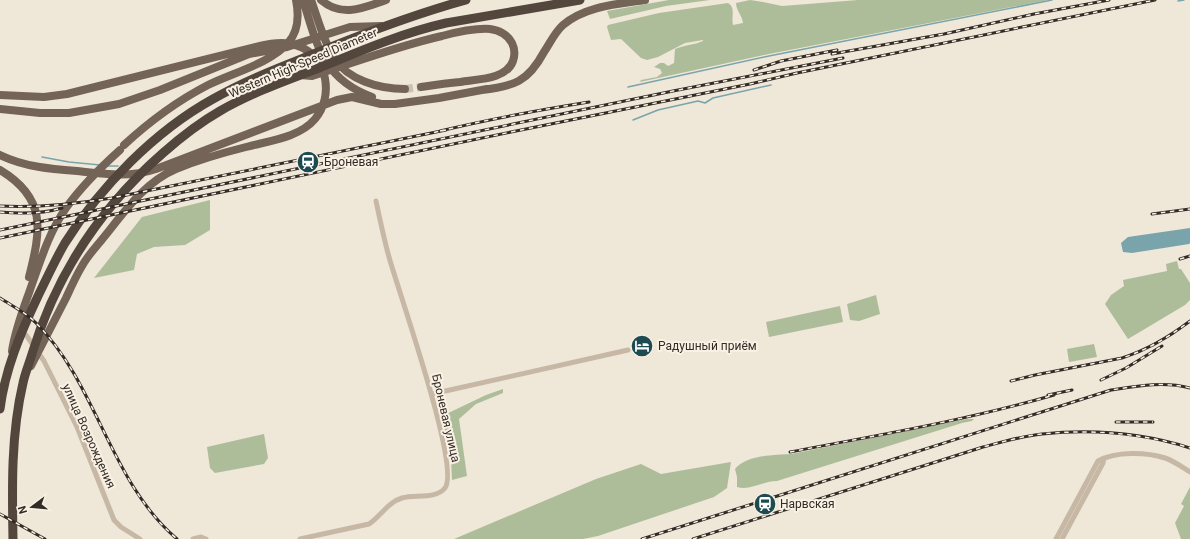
<svg xmlns="http://www.w3.org/2000/svg" width="1190" height="539" font-family="Roboto,sans-serif">
<style>
.green{fill:#aebd99}
.water{fill:#79a4ab}
.lines{fill:none;stroke-linecap:round;stroke-linejoin:round}
.stream{stroke:#79a4ab;stroke-width:1.5}
.primary-tunnel{stroke:#c9c1b4;stroke-width:8;stroke-dasharray:8 4;stroke-linecap:butt}
.minor{stroke:#c7b8a5;stroke-width:5}
.primary{stroke:#746458;stroke-width:8}
.motorway{stroke:#53463d;stroke-width:9}
.rail-casing{stroke:#332b26;stroke-width:3}
.rail{stroke:#f8f1e4;stroke-width:1.5;stroke-dasharray:4.5;stroke-linecap:butt}
.labels{text-anchor:middle;dominant-baseline:central;stroke-width:4;stroke-linejoin:round;paint-order:stroke}
.street-label{font-size:12px;fill:#332b26;stroke:#f8f1e4}
.poi-label{font-size:12px;fill:#332b26;stroke:#f8f1e4;text-anchor:start}
</style>
<rect width="100%" height="100%" fill="#efe7d8"/>
<path class="green" d="M669,0H710L666,6L610,19L607,11Z
M750,0L763,2L782,6L858,0H1048L769,54L640,82L641,80L657,77L662,73L660,69L654,67L660,63H664L668,66L674,63L675,49C684,45 694,45 703,41V40L685,43L658,57L647,60L641,58L621,39L611,40L607,27L608,25L659,13L728,3C736,8 731,16 733,25L743,23C742,15 736,10 736,3Z
M210,200V230L185,245L154,247L137,254L134,270L94,278L142,217Z
M1177,261L1179,269H1181L1190,283V300L1185,305L1128,339L1105,304L1111,295L1124,286L1123,280L1167,271L1166,264Z
M876,295L880,314L859,321L850,320L847,304Z
M840,306L843,322L769,337L766,322Z
M1094,344L1097,357L1069,362L1067,349Z
M503,389V393L476,404L459,419L467,476L452,480L451,458L442,416L486,395Z
M967,419H974L972,421L962,423L777,481C763,481 750,491 737,487V477L735,469C746,455 774,455 791,454Z
M264,434L268,458L264,464L215,473L210,468L207,447Z
M731,462L727,488L714,497L598,536L583,539H454L596,479L641,464L661,474Z
M1190,487V539H1181L1175,523L1184,506L1181,504Z"/>
<path class="water" d="M1190,228V243L1189,244L1132,253L1123,252L1121,243L1128,237Z"/>
<g class="lines">
<path class="stream" d="M1178,1L1184,0
M628,87L769,56L1052,0
M633,120L658,110L698,101L705,103L713,98L771,85
M42,157L69,162L100,165
M107,166H118"/>
<path class="primary-tunnel" d="M405,89L421,87"/>
<path class="minor" d="M26,335L44,361L77,427L114,520L121,527L140,539
M432,394L628,350
M193,539L201,537L206,539
M300,539L369,524C381,516 388,502 402,498C415,494 435,500 445,488C461,467 398,290 389,257C384,239 380,220 376,201
M1056,539L1098,461C1116,451 1146,452 1165,458C1174,461 1182,467 1190,472
M1062,539L1103,463L1104,458"/>
<path class="primary" d="M303,0C317,45 323,79 372,97
M311,0C318,19 323,40 334,58C348,80 379,89 405,89
M321,0C342,18 363,8 386,0
M300,75L312,76C355,62 398,46 442,36C457,32 474,28 490,29C499,30 508,35 512,43C515,49 515,55 513,61C506,80 477,79 460,82C447,83 434,85 421,87
M482,90C514,86 528,82 544,52C550,43 555,32 563,25C585,6 618,4 645,0
M0,95L44,97L67,94L260,46C272,43 286,41 298,46C328,56 334,97 315,119C299,138 268,141 246,147C222,153 198,160 176,169C145,182 125,211 104,237C97,246 88,255 82,266C76,276 71,287 66,298C54,321 43,343 31,366
M0,109L40,113H69L119,104L160,90L249,54L287,47L350,27L381,26
M124,145C150,121 177,101 208,85C232,73 271,63 288,43C299,31 299,15 296,0
M0,155C25,167 51,169 77,171C104,174 130,178 156,169L337,100L352,97L381,104H395L439,98L487,89
M0,170C47,198 41,230 29,277
M12,351C15,330 23,310 30,290C40,262 49,232 66,208C81,187 100,168 120,150"/>
<path class="motorway" d="M0,409C5,369 21,332 38,296C47,278 55,260 65,243C100,187 155,131 213,99C246,80 281,67 316,53C365,33 415,14 466,0
M13,539C12,487 11,434 23,383C25,373 29,364 32,354C56,275 100,208 163,153C180,138 199,123 220,111C251,93 285,81 319,68C360,51 402,33 446,23L580,0"/>
<g class="rail-casing">
<path id="rail" d="M832,54L944,34L1034,14L1109,0
M754,70L781,61L837,50
M440,131C490,119 539,110 589,102
M0,206C38,208 75,204 112,198L446,130
M0,212C21,214 42,214 62,208
M1152,214L1190,209
M0,230L673,91L843,58
M0,238L511,132L750,84L797,73L1155,0
M1180,259L1190,256
M0,298C12,306 27,313 37,324C98,386 110,482 177,539
M1101,380L1126,368L1162,346
M1011,381L1035,375L1122,358C1147,350 1169,337 1190,321
M1048,395L1072,390
M1116,422H1153
M790,452C879,435 967,420 1054,395
M0,514L45,539
M642,539L1111,390C1137,386 1164,381 1190,388
M693,539L983,447C1002,442 1022,436 1042,434C1091,429 1143,433 1190,448"/>
</g>
<use href="#rail" class="rail"/>
</g>
<defs>
<g id="station-disc" transform="scale(1.15)"><circle r="9.5" fill="#1e4a52" stroke="#f8f1e4"/><path d="M-3-6H3Q5-6 5-4V2Q5 4 3 4L4.5 6H3L1.5 4h-3L-3 6H-4.5L-3 4Q-5 4-5 2V-4Q-5-6-3-6ZM-3.5-4v3h7v-3ZM-3.5 1v1.5H-2V1ZM2 1v1.5H3.5V1Z" fill="#fff"/></g>
<g id="hotel-disc" transform="scale(1.15)"><circle r="9.5" fill="#1e4a52" stroke="#f8f1e4"/><path d="M-6-4.5h1.5V1H6V5H4.5V3h-9V5H-6ZM-4 0a1.8 1.8 0 1 1 3.6 0ZM.5 0V-2.5h3Q6-2.5 6 0Z" fill="#fff"/></g>
</defs>
<g fill-rule="evenodd">
<use href="#station-disc" x="308" y="162"/>
<use href="#hotel-disc" x="642" y="346"/>
<use href="#station-disc" x="765" y="504"/>
</g>
<g class="labels">
<g class="street-label">
<text transform="translate(303 63) rotate(-23)">Western High-Speed Diameter</text>
<text transform="translate(446 418) rotate(77)">Броневая улица</text>
<text transform="translate(89 436) rotate(66)">улица Возрождения</text>
</g>
<g class="poi-label">
<text x="324" y="162">Броневая</text>
<text x="658" y="346">Радушный приём</text>
<text x="780" y="504">Нарвская</text>
</g>
</g>
<g transform="translate(32 507) rotate(254)" stroke="#f8f1e4" stroke-width="3" paint-order="stroke">
<path d="M0-3L7 15L0 10L-7 15Z" fill="#332b26"/>
<text y="-6" font-size="11" font-weight="bold" text-anchor="middle" fill="#332b26">N</text>
</g>
</svg>
